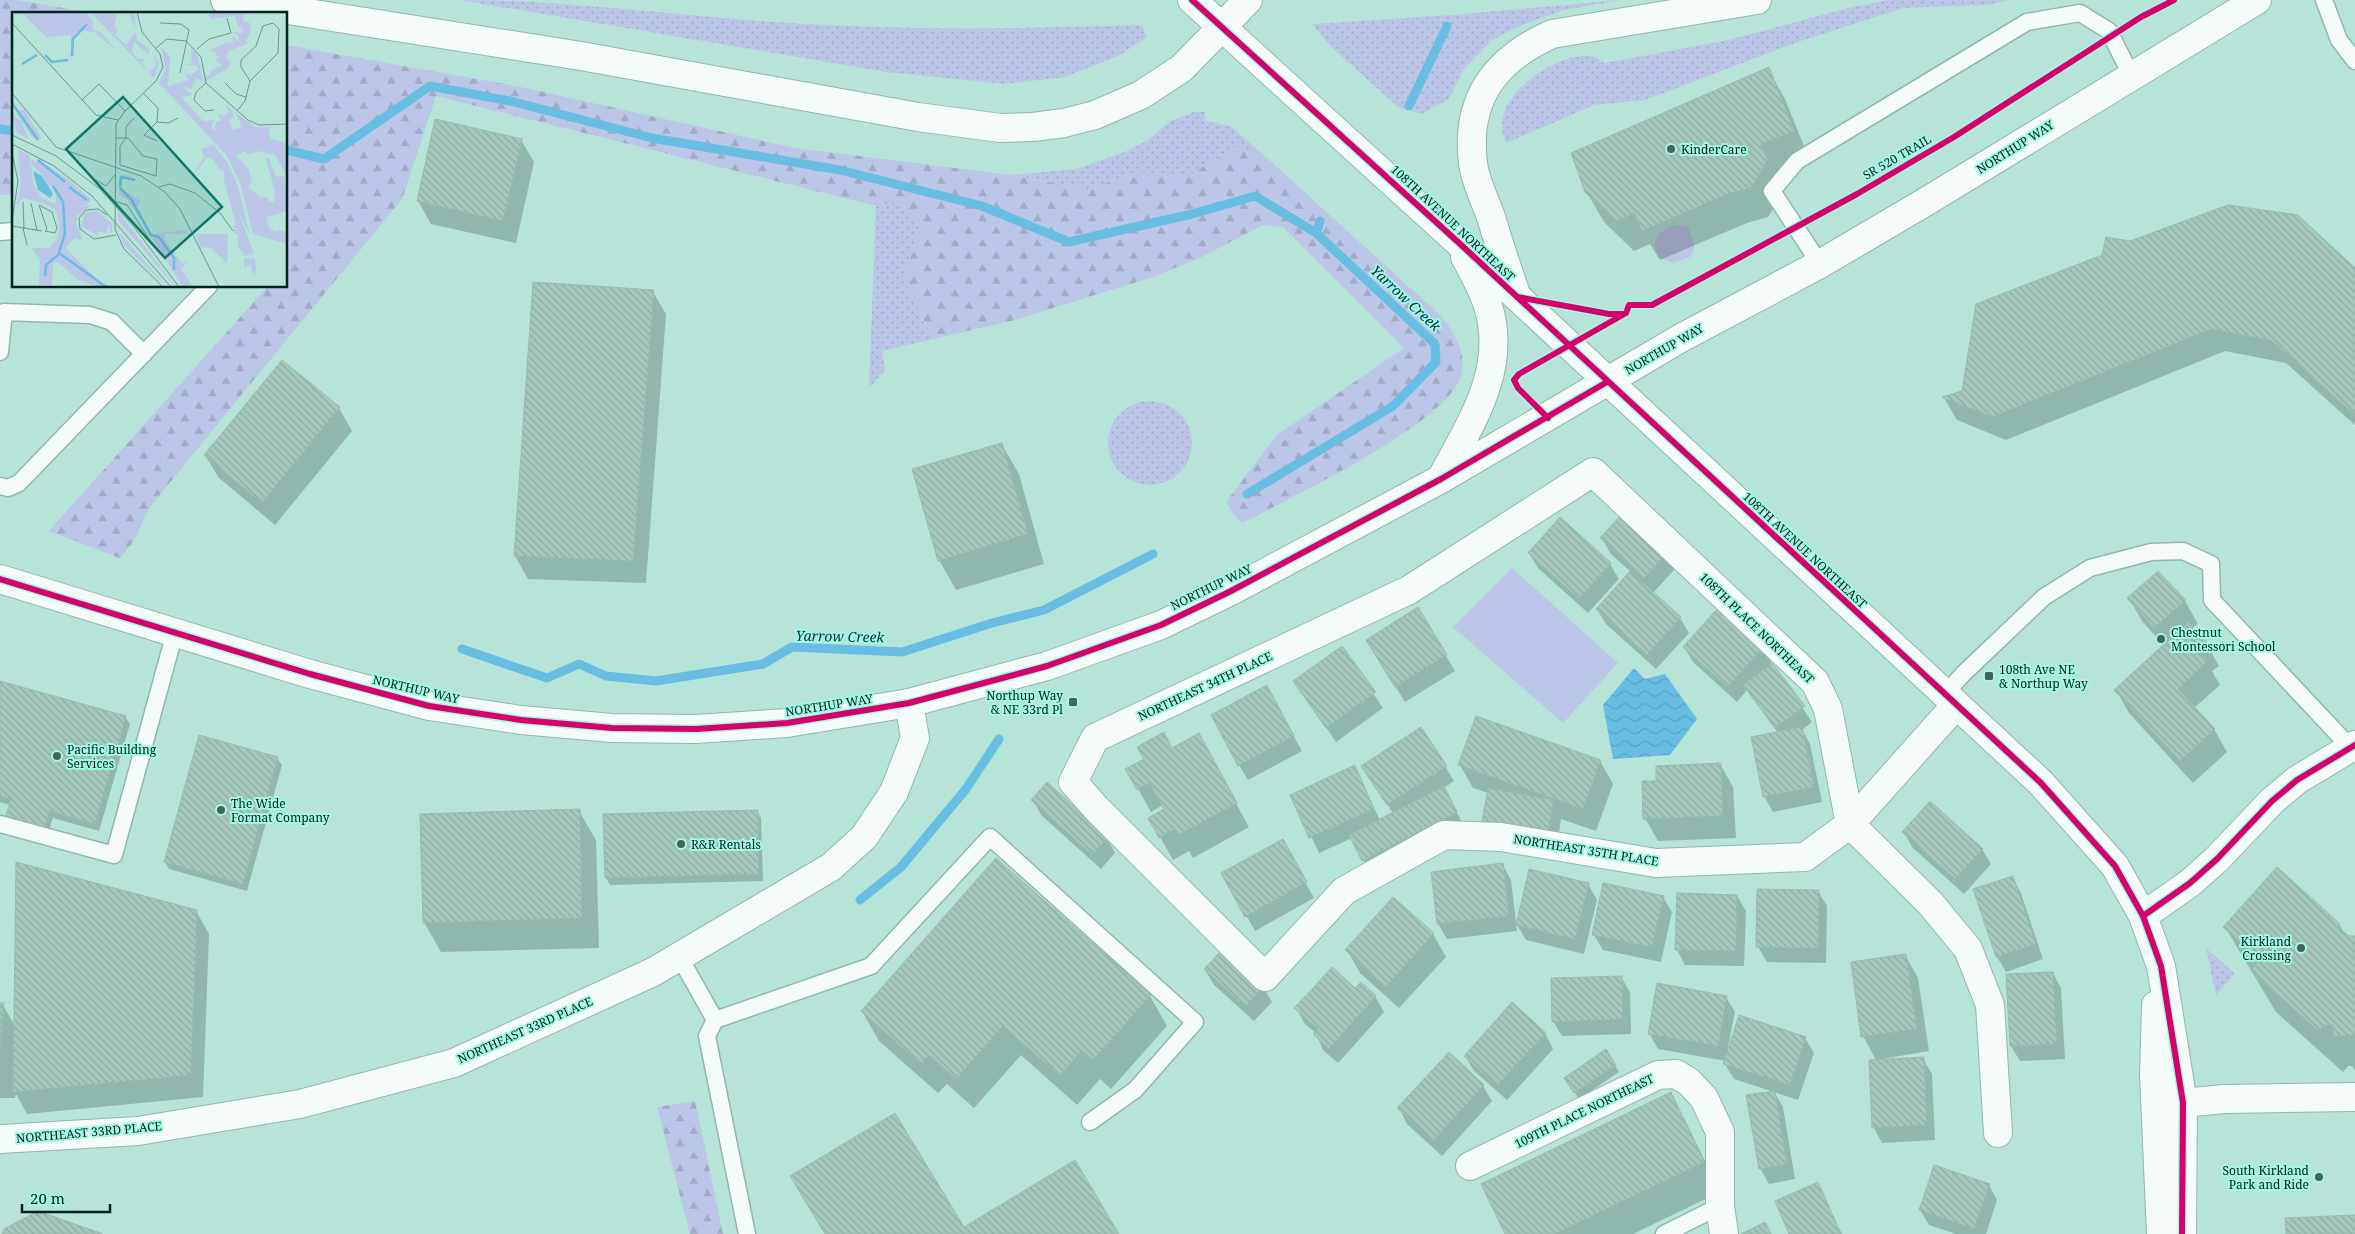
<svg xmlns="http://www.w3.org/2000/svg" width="2355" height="1234" font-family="'Noto Serif',serif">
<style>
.grass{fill:url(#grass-dots)}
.forest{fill:url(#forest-firs)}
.green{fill:#bcc6e6}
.water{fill:url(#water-waves)}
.shadow{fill:#0003}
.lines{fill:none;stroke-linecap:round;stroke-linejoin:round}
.stream{stroke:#68bde3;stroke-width:9}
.building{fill:url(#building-back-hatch);stroke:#99baae}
.lane-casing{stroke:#92b7af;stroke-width:19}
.street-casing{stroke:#92b7af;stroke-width:30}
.secondary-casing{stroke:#92b7af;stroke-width:30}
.highway-casing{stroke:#92b7af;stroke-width:30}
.lane{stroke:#f4fbf9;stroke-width:16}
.street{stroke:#f4fbf9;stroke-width:28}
.secondary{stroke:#f4fbf9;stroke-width:28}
.highway{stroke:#f4fbf9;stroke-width:28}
.cycleway-casing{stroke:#a2f8e3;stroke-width:9}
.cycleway{stroke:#d6006c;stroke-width:6}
.poi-dot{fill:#40675e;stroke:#a2f8e3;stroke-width:2}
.labels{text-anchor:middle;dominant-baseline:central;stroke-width:4;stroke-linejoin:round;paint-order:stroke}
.street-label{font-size:12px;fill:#00231c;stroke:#a2f8e3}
.poi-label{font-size:12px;fill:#00231c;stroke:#a2f8e3;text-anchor:start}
.water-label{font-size:14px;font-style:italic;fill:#012f46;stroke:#a2f8e3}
.inset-river{fill:none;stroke:#68bde3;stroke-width:2.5}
.inset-road{fill:none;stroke:#6d978d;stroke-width:1}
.view{fill:#0f766e;fill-opacity:0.15;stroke:#0f766e;stroke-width:2.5}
.inset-edge{fill:none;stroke:#00231c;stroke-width:2.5}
</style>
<defs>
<pattern id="grass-dots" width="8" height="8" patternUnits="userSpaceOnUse" patternTransform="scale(1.25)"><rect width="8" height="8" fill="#bcc6e6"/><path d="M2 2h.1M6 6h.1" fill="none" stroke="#a0aac5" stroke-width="1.8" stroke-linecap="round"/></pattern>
<pattern id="forest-firs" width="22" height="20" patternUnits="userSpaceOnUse" patternTransform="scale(1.25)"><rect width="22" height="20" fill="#bcc6e6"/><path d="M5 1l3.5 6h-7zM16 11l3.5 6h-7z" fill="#a0aac5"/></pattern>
<pattern id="water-waves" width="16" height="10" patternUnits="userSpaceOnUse" patternTransform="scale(1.25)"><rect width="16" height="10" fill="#68bde3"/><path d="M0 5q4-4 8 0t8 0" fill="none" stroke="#58a2c2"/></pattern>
<pattern id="building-back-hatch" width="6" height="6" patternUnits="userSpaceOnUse" patternTransform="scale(1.25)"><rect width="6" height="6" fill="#a6c7bb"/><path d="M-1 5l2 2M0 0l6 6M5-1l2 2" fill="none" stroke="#8daba0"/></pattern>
</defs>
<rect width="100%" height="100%" fill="#b6e4d9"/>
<path class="grass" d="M460,0C566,0 671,15 776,22C898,31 1020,29 1142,25L1147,37L1120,55L1065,77L1005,84L887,72Z
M1621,0L1564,10L1522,25L1492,40L1463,70L1449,99L1421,114L1398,107L1330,46L1312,24L1452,15Z
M1889,0H2012L1985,5L1903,8L1795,43L1645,100L1594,105L1506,143C1505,139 1502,133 1502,128C1499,91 1558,53 1591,56C1596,57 1601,61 1605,63L1728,40L1852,7Z
M1194,112H1205V121L1231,126L1279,169L1241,146L1189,175L1137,172L1088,189L1011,175L1077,169L1127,151L1148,140L1170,121Z
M899,201L920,225L904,279L933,339L882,351L885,370L869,388L876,206Z
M1108 443a42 42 0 1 1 84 0a42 42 0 1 1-84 0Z
M2206,948L2235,974L2216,995Z"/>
<path class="forest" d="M0,0H17L98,14H14V195H0Z
M286,45L521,87L795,148L1011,175L1088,189L1137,172L1189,175L1241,146L1279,169L1442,317C1456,335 1467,353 1461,376C1449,422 1287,500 1242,523L1234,515L1226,502L1277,435L1404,348L1283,227L1263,225L1202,257L1153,277L1011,321L933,339L904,279L920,225L899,201L876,206L436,96L402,199L149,508L134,541L120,558L49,531L268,286H286Z
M695,1101L723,1234H690L657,1107Z"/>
<path class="green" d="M1674,225L1688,227L1695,247L1690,257L1673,263L1659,257L1654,245L1658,234Z
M1512,568L1618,663L1563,723L1453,627Z"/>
<path class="water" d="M1634,668L1645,679L1665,674L1697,719L1670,755L1613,759L1603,705Z"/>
<path class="shadow" d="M1768,69L1785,99L1810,161L1777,175L1784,191L1768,217L1747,223L1660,260L1650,244L1634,251L1604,222L1586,191Z
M436,121L521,140L534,162L516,243L431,224L418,201Z
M2355,270V425L2286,363L2225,351L2006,440L1957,420L1944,398Z
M653,292L666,314L646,583L528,579L515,556Z
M339,408L352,431L275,525L219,478L205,455Z
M1002,445L1019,474L1044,564L956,590L939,560Z
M1602,539L1665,554L1674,570L1653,593L1680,618L1689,633L1656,669L1606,624L1597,609L1631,572L1611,554Z
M1529,553L1610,564L1619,579L1588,613L1538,568Z
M2129,598L2185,601L2198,624L2192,628L2206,643L2219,666L2212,671L2220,685L2194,708L2214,729L2227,752L2193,783L2129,713L2116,690L2164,646L2142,621Z
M1418,609L1455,671L1405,702L1376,655Z
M1684,647L1762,649L1812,722L1802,730L1810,744L1822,802L1773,812L1764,796L1778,733L1747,690L1737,702L1693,662Z
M1342,648L1383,708L1336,742L1295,682Z
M0,682L125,717L130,724L99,831L53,818L47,836L10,805L0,802Z
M1275,702L1302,751L1248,780L1239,765Z
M1172,749L1211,758L1249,827L1193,858L1189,851L1173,860L1160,837L1166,810L1163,805L1151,812L1138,789Z
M277,758L282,765L247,891L169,869L165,862Z
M1600,761L1613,784L1596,831L1561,819L1557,847L1492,836L1483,820L1488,793L1473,788L1460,765Z
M1720,764L1733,787L1736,838L1658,841L1645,818L1658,782Z
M1445,766L1454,781L1444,788L1465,828L1372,876L1352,838L1319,853L1292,796L1354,767L1380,820L1393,813L1372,781Z
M1033,800L1107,838L1115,853L1101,869L1041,815Z
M579,811L596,840L599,948L441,952L424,922Z
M757,811L761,818L763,881L610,885L606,878Z
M1904,832L1982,849L1991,864L1964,894L1912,847Z
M1282,841L1314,898L1255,931L1223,874Z
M1503,865L1511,880L1517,931L1447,939L1438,924L1433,873Z
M2277,869L2339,925L2348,937H2355V1071L2352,1066H2348L2343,1072L2276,1012L2225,927Z
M2012,877L2021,893L2043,959L2006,972L1997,957L1975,890Z
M1588,884L1597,900L1584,954L1526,940L1517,925Z
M1818,891L1827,906L1826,963L1767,962L1758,947Z
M1737,896L1746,911L1744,966L1685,965L1677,950Z
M1663,897L1672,912L1661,962L1603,950L1594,935Z
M196,911L209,934L203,1097L27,1114L16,1094L15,1098H0V1004L3,1005L15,1026Z
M1433,934L1446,957L1399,1008L1360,973L1347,950Z
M1905,955L1918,978L1929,1051L1876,1060L1863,1036Z
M1205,970L1263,987L1272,1002L1254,1021L1214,985Z
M2053,973L2061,988L2065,1059L2020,1061L2011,1046Z
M1621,977L1630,992L1631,1034L1562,1036L1553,1021Z
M1355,990L1375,996L1384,1012L1338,1063L1323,1050L1316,1033L1305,1024L1296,1008Z
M1150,996L1167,1026L1111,1089L1100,1079L1077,1105L1021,1055L974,1108L947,1084L938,1093L879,1041L862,1011Z
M1726,997L1735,1012L1728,1047L1805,1038L1814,1053L1798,1100L1734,1079L1725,1064L1726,1061L1658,1049L1649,1033Z
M1545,1033L1553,1049L1507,1100L1474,1071L1465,1056Z
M1449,1054L1483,1086L1492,1101L1442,1156L1407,1124L1399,1108Z
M1923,1059L1932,1074L1935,1140L1882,1143L1874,1128L1870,1061Z
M1615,1065L1619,1072L1579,1099L1570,1085Z
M1774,1092L1783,1107L1795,1179L1769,1184L1760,1168Z
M1670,1094L1687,1124L1720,1192L1633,1234H1507Z
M1817,1184L1842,1234H1791Z
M1989,1185L1997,1200L1986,1234H1956L1929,1225L1920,1210Z"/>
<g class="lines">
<path class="stream" d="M1409,106L1447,26
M0,129L14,131
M286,150L324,159L430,86L510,101L652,138L840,170L982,206L1069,242L1192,214L1255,196L1316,233
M1247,494L1393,406L1436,362L1435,344L1316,233L1320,221
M462,649L547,678L579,664L606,676L656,681L763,664L792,647L902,652L992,623L1044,610L1153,554
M860,900L901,867L966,789L999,739"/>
</g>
<path class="building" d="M1769,67L1794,131L1760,144L1768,160L1751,188L1730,193L1642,231L1634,213L1616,222L1585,192L1571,153Z
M435,119L522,139L503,221L417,201Z
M2228,205L2298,215L2355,268V415L2272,341L2211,329L1992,417L1942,397L1962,391L1976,304L2102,255L2106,237L2130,241Z
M533,282L654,290L633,561L514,556Z
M282,360L340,407L262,503L204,455Z
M1002,443L1028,534L938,561L912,469Z
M1622,514L1666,554L1644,578L1600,538Z
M1560,517L1611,563L1579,599L1528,553Z
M1630,571L1681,617L1647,655L1596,609Z
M2158,571L2186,600L2154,628L2127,598Z
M1418,607L1447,655L1395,687L1366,640Z
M1718,608L1763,648L1727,687L1683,647Z
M2188,622L2207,642L2198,650L2208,661L2178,689L2215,729L2180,761L2114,690Z
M1342,646L1376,692L1326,728L1293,681Z
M1772,663L1805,706L1775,728L1743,685Z
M0,681L126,716L95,824L49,811L44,830L5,819L11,799L0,796Z
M1267,685L1294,736L1238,766L1211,715Z
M1476,716L1601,760L1583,809L1458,765Z
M1421,727L1447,766L1387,805L1361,766Z
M1802,727L1814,787L1763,797L1751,737Z
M1164,732L1172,748L1199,733L1237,803L1179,835L1175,829L1159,838L1148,818L1164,809L1149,783L1137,790L1125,769L1144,759L1137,747Z
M199,735L278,757L243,884L164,862Z
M1721,763L1723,816L1643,819L1642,781H1656V766Z
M1355,765L1374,809L1309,838L1290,795Z
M1047,782L1108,837L1092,855L1031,800Z
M1444,786L1457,812L1362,861L1349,835Z
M1488,788L1554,800L1548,832L1482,821Z
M1930,801L1983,849L1955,879L1902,832Z
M580,809L582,918L423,923L420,814Z
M758,810L759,874L605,878L603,814Z
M1283,839L1307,882L1245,917L1221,873Z
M996,858L1151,995L1093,1060L1082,1050L1060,1076L1003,1026L956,1079L929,1055L921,1064L861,1011Z
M16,862L197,910L191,1075L13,1092Z
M1503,863L1509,916L1437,924L1431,872Z
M2277,867L2340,924L2338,927L2349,936H2355V1035L2333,1036V1025H2324L2318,1031L2251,970L2260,960L2223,927Z
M1529,869L1589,883L1575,939L1516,925Z
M2013,876L2036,944L1996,957L1973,889Z
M1603,883L1664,896L1652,947L1592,935Z
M1757,889L1819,890L1818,948L1756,947Z
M1677,893L1737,895L1736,951L1675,950Z
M1393,897L1434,933L1386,987L1345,950Z
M1223,949L1264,986L1245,1007L1204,969Z
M1906,954L1917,1029L1861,1037L1851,962Z
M1332,967L1355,988L1361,982L1376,996L1353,1022L1314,987Z
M2053,972L2057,1044L2010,1046L2006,974Z
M1622,976L1623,1019L1552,1022L1551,978Z
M1657,983L1727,996L1718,1046L1648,1034Z
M1314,987L1353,1022L1329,1049L1313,1034L1318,1029L1294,1008Z
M1512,1002L1546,1033L1497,1086L1464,1056Z
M0,1003H4L0,1054Z
M1739,1015L1806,1037L1790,1085L1723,1064Z
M1606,1049L1616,1065L1574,1093L1564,1078Z
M1449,1052L1484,1085L1433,1141L1397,1108Z
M1924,1057L1927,1125L1872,1128L1869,1060Z
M1775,1091L1787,1164L1759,1169L1746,1095Z
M1671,1092L1704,1162L1555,1234H1505L1481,1184Z
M895,1113L964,1227L1075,1160L1119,1234H825L790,1176Z
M1934,1165L1990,1184L1974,1229L1919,1210Z
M1818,1182L1841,1234H1789L1775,1201Z
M38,1211L103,1234H2L4,1229Z
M2355,1215V1234H2286L2285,1218Z
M1765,1222L1771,1234H1741Z"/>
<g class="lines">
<g class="lane-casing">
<path id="lane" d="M2324,0L2339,40L2355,61
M0,232L14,231
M1820,264L1772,191L1797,161L2027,22L2080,13L2109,31L2131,75
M0,352L4,312L90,315L112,322L144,354
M0,486L8,488L19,483L209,286
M1945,694L1963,674L2044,597L2090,568L2151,552L2183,551L2211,564L2212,600L2350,747
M0,824L114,855L175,632
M679,956L715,1020L707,1036L747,1234
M715,1020L871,966L990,837L1195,1022L1135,1090L1090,1122
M1664,1234L1720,1206"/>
</g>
<g class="street-casing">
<path id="street" d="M1956,705L1850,824L1805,857L1656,863L1501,837L1444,835L1344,891L1265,977L1096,808L1073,782L1095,738L1409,590L1593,472L1815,682L1828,709L1850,824L1930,903L1968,949L1990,1005L1998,1133
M2183,1103L2224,1099L2355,1097
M0,1139L138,1131L300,1104L454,1063L653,972L831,867L864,837L894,792L915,738L909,703
M1470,1166L1658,1075L1676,1074L1689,1082L1704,1098L1720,1132V1206L1724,1234"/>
</g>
<g class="secondary-casing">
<path id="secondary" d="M1192,0L1458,242L2041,783L2115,866L2143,916L2161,966L2183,1103L2182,1234
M1441,479C1470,424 1508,370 1488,306C1483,289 1473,272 1465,257
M0,579L310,674L429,706L521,720L612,728L696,729L787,723L909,703L1047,666L1161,625L1231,591L1441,479L1681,338L1820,264L1927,201L2257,0
M2143,916L2190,883L2217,859L2272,801L2297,780L2355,745
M2156,1005L2154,1075L2161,1234"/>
</g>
<g class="highway-casing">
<path id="highway" d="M225,0L581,56L918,117L1000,128L1033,127L1064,123L1095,115L1141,95L1182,68L1248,0
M1517,297C1508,271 1499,244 1491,217C1485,200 1475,181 1473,163C1465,98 1496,59 1552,34L1757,0"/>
</g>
<use href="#lane" class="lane"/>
<use href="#street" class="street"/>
<use href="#secondary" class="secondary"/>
<use href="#highway" class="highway"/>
<g class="cycleway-casing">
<path id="cycleway" d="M1192,0L1458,242L2041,783L2115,866L2143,916L2161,966L2183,1103L2182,1234
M1517,297L1609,314H1623
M1626,313L1629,305H1652L1857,194L1954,137L2141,17L2174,0
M1548,418L1518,388L1514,380L1519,374L1626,313
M0,579L310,674L429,706L521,720L612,728L696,729L787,723L909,703L1047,666L1161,625L1231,591L1441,479L1607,382
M2143,916L2190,883L2217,859L2272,801L2297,780L2355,745"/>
</g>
<use href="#cycleway" class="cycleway"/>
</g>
<g class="poi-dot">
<circle cx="1671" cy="149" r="5"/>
<circle cx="2161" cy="639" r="5"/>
<rect x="1984" y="671" width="10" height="10" rx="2.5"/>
<rect x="1068" y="697" width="10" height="10" rx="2.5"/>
<circle cx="57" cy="756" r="5"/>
<circle cx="221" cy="810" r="5"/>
<circle cx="681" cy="844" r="5"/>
<circle cx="2301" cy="948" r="5"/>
<circle cx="2319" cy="1177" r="5"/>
</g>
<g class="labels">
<g class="street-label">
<text transform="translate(2015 147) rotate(-32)">NORTHUP WAY</text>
<text transform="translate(1897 157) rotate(-30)">SR 520 TRAIL</text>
<text transform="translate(1453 223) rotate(43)">108TH AVENUE NORTHEAST</text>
<text transform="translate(1664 349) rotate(-30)">NORTHUP WAY</text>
<text transform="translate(1805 550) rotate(43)">108TH AVENUE NORTHEAST</text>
<text transform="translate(1211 587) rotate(-26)">NORTHUP WAY</text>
<text transform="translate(1757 628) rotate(44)">108TH PLACE NORTHEAST</text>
<text transform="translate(1205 686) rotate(-25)">NORTHEAST 34TH PLACE</text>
<text transform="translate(416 689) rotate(13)">NORTHUP WAY</text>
<text transform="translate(829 705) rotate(-9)">NORTHUP WAY</text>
<text transform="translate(1586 850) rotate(9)">NORTHEAST 35TH PLACE</text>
<text transform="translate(525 1030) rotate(-24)">NORTHEAST 33RD PLACE</text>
<text transform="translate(1584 1111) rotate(-26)">109TH PLACE NORTHEAST</text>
<text transform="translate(89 1132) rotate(-5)">NORTHEAST 33RD PLACE</text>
</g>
<g class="poi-label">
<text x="1681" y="149">KinderCare</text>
<text x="2171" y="632">Chestnut<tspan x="2171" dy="14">Montessori School</tspan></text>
<text x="1999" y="669">108th Ave NE<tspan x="1999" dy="14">&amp; Northup Way</tspan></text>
<text x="1063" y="695" text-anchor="end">Northup Way<tspan x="1063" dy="14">&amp; NE 33rd Pl</tspan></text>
<text x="67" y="749">Pacific Building<tspan x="67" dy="14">Services</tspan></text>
<text x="231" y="803">The Wide<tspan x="231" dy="14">Format Company</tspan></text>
<text x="691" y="844">R&amp;R Rentals</text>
<text x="2291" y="941" text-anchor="end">Kirkland<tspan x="2291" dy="14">Crossing</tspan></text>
<text x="2309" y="1170" text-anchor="end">South Kirkland<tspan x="2309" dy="14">Park and Ride</tspan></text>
</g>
<g class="water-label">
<text transform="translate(1406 298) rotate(43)">Yarrow Creek</text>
<text transform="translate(840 636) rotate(1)">Yarrow Creek</text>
</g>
</g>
<g transform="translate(12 12)">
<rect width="275" height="275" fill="#b6e4d9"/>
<path d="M201,132L216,152L225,172L217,174L206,146L194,143L203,137ZM228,182L238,224L225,196ZM85,199L100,212V219L98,222L97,211L94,221L86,219L85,223L69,214L73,201ZM106,199L161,271V272L106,208ZM107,220L155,275L113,234Z" fill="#bcc6e6"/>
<path d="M73,0L81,9V18L89,20L103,37L82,20L71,19L62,22V45L55,44L59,43V23L34,25L11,2L0,3V1ZM78,0H123V16L117,1H105L102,15L106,18L103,23L114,33L124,20L125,28L138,37L136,42L122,30L120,40L126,47H133L130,51L137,60L144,53L142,42L147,52L142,66ZM232,0L231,9L237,10L239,18L234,29L236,31L217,39L214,46L219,50L216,56L194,69L192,65L198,63L200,58L210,53L203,48L207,46L203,40L198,38L216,30L222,31L220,24L227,30V25L221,20L231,21V16L226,14L223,4L198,7L197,1H176ZM149,35L158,45L156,74L177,68L173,62L179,63L187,57L185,53H173L180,51L179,37L186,44L191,70L185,66L179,77L171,75L180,83L169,85L192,110L202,108L199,117L203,118L204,109H209L206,101L212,105L217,100L213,92L220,98L222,105L217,108L221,118L230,115L223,100L243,115H264L257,116L258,127L275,131V164L263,143L247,139L236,143L233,139L224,144L236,156L240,168L236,175L248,185H256V189L262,190L263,179L253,145L260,149L258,151L264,165L273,163L275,199L254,205L257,216L263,220L266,218L275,220V232L241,222L228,171L215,144L147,71L154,57ZM12,97L29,126L28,128L21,126L4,101ZM201,133L203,139L194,142L206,146L212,158H208L200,146H194L177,170L192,145L189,137ZM6,138L17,143L22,174L30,186L43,192L44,189V182L37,177L31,163L19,152L20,147L34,164L39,177L61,196L79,193L65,204L64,212L71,228L63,226L53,236L88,270L100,275H86L66,268L47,251H41L40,273H27L28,247L19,236H37L46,226L48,212L43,197L31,191L11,186L5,193L9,173ZM111,162L125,167H110V177L129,189L124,196L139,222L174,218L175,222H153V228L170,252L176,250L169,257L181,275H171L116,188L107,183V165ZM214,163L217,174L225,172L228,182L225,196L242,241L233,244L226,235V223L223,222L221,215L224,213L211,164ZM183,222H216L215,251L198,235L189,236ZM243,246L244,258L242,264L238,253L232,256V247Z" fill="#bcc6e6"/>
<path d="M0,102L9,109L16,126L5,121ZM25,147L57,168L79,187L77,192L61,196L51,188L23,154Z" fill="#bcc6e6"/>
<path d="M21,159L30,164L41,182L38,186L26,178Z" fill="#68bde3"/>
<path class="inset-river" d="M33,43L40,50L56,48M60,44L61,27L75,12M10,52L25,43M0,91L26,128M26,148L53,170M41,174L51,190L53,221L47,241L94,275M108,174L109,165L123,168M57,175L75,188M108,176L119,187L139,223L147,225L162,246V258M33,264L34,253L47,242"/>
<path class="inset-road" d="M125,0L130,20L148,42L151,55L144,69L113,99L104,112L103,217L112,237L151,275M0,11L84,103L106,108M148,11L169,12L177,18L168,61M144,36L155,27L174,29L189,45L194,71L236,108L247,113L275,112M185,37L197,27L219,21L215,6M194,71L184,80L182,88L193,99L202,98M213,71L224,82L234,85M0,81L44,135L129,164L153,180L168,197L207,275M131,81L146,96L145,110L156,111L166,106M70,88L87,72L113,99M225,99L233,89L238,69L266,41L267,17L261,11L251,14L244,34L229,48V55L238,69M145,110L132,123L145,129M0,123L44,144L88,177L122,215L167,275M104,126H114L117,127L131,144L145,147L144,164L108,153V134L114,126V115L122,106M0,132L42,154L80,184L159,275M0,141L6,169L0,209M84,168L94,174L103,163M147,175L158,172L183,181L208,201L221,219M98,188L115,193L143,236M11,190L12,217M19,191L25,219M27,193L40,200L45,216L43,221L33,219M27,193L35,217L33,219M95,203L86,197L74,198L67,206L68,217L82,227L104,223M0,214L30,219M11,216L15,233"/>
<path class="view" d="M111,85L210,195L153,246L54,137Z"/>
<rect width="275" height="275" class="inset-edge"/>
</g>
<path d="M22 1204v8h88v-8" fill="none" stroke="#00231c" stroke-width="2.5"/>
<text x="30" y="1204" font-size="15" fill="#00231c" stroke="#a2f8e3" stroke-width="4" paint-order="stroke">20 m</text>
</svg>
